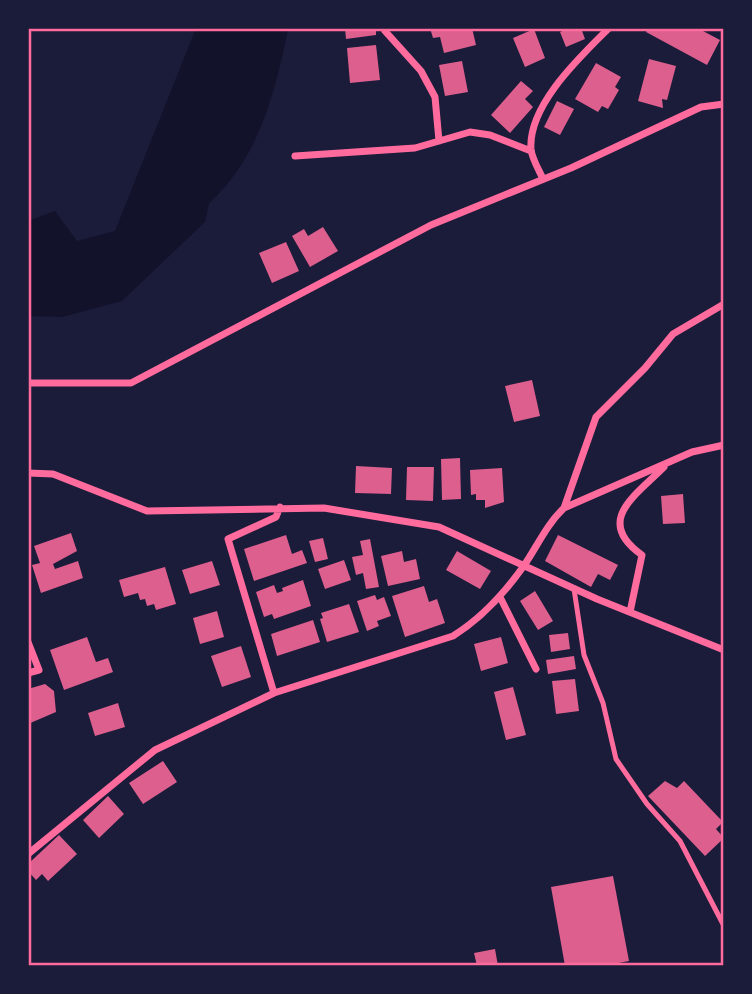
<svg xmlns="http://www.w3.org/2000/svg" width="752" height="994" font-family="Mulish,sans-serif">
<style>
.water{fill:#12122b}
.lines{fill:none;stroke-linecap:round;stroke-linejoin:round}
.river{stroke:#12122b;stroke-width:42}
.building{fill:#dd5f8e}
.service{stroke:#ff6b9d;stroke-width:5}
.minor{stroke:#ff6b9d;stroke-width:7}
.neatline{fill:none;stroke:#ff6b9d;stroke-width:2.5}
</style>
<rect width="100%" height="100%" fill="#1b1b3a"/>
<path class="water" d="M196,28H246L205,222L122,301L62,317L28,316V221L55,211L77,241L115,231Z"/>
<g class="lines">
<path class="river" d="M174,204C235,164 253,96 267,28"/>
</g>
<path class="building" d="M345,28H376V35L346,39Z
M430,28H472L476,45L444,53L440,37L433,38Z
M569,28H581L585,39L566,47L560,32Z
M648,28H705L703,31L720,40L707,65L646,32Z
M534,29L545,58L525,67L513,38Z
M376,45L380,80L350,83L347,48Z
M649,59L676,66L667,100L662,99L663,108L638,101Z
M462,61L468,92L445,96L439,65Z
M596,63L621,77L615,87L619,90L608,109L602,106L598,112L575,99Z
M521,81L533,91L525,99L533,107L510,133L491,115Z
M557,101L574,109L560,135L544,127Z
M323,227L338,251L310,267L292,236L304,229L308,236Z
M286,242L299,271L272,283L259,253Z
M532,380L540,416L514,422L505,386Z
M460,458L461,499L442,500L441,459Z
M356,466L392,468L391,494L355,493Z
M407,467H434L433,501L406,500Z
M502,468L504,502L485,508V500H476V494L471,495L470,470Z
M683,494L685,523L663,524L661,496Z
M71,533L77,551L53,564L55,569L78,561L83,578L41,593L32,565L40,563L34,546Z
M286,535L292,554L302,550L307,563L254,581L244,549Z
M558,535L618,565L610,580L598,574L591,587L545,561Z
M323,538L328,559L315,562L309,541Z
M370,539L379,587L366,589L363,573L356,575L352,557L363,555L360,541Z
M402,551L404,562L416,559L420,579L388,586L381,556Z
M457,551L491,571L480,589L446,570Z
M344,560L351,580L325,589L318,569Z
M212,561L220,585L190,594L182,570Z
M165,567L176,604L156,610L154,604L147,606L145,599L140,600L138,593L124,597L119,580Z
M303,580L311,606L274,619L272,614L264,617L256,592L274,585L277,593L283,591L282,588Z
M424,586L429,602L437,599L445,623L405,637L392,596Z
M535,591L553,621L538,630L520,601Z
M375,595L377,600L384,597L391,616L377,621L379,626L367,631L357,601Z
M349,604L359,632L327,642L320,619L323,618L321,613Z
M217,611L224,637L200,644L193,618Z
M313,620L320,642L277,656L271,634Z
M568,633L570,649L551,652L549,635Z
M87,637L96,662L108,658L113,672L64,690L50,650Z
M501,637L508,663L481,671L474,644Z
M241,646L251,677L222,687L211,656Z
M574,656L576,669L548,674L546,660Z
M575,679L579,711L556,714L552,681Z
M45,684L54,691L56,712L28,724V689Z
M513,687L526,735L506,740L494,692Z
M118,703L125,727L95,736L88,713Z
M163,761L177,782L143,804L129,783Z
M665,781L677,788L684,781L723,822L716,829L724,838L705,856L648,796Z
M108,796L124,814L99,838L83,820Z
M59,835L77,854L48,881L42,874L36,880L28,871V864Z
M613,876L629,961L603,966H565L551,887Z
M495,949L498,966H477L474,953Z"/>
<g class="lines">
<path class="service" d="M574,589L584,655L603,703L616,759L647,804L680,841L724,926"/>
<path class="minor" d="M385,31L421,71L435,97L439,141
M295,156L415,148L470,132L490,135L531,151
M543,179C539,170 532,159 531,149C528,105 581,56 609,28
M28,383H131L431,225L571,168L701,107L724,104
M28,473L53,474L147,511L324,508L439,527L597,599L724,650
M564,508L596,417L645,368L673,334L724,304
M500,597L536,669
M630,612L642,555C594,521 635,496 664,467
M28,642L39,670L28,673
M274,693L228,539L276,517L280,507
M28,854L155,750L274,693L453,636C482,618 503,595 523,567C537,547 546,525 564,508L692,452L724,445"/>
</g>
<rect width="752" height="994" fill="none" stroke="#1b1b3a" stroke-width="60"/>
<rect x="30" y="30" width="692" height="934" class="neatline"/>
</svg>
